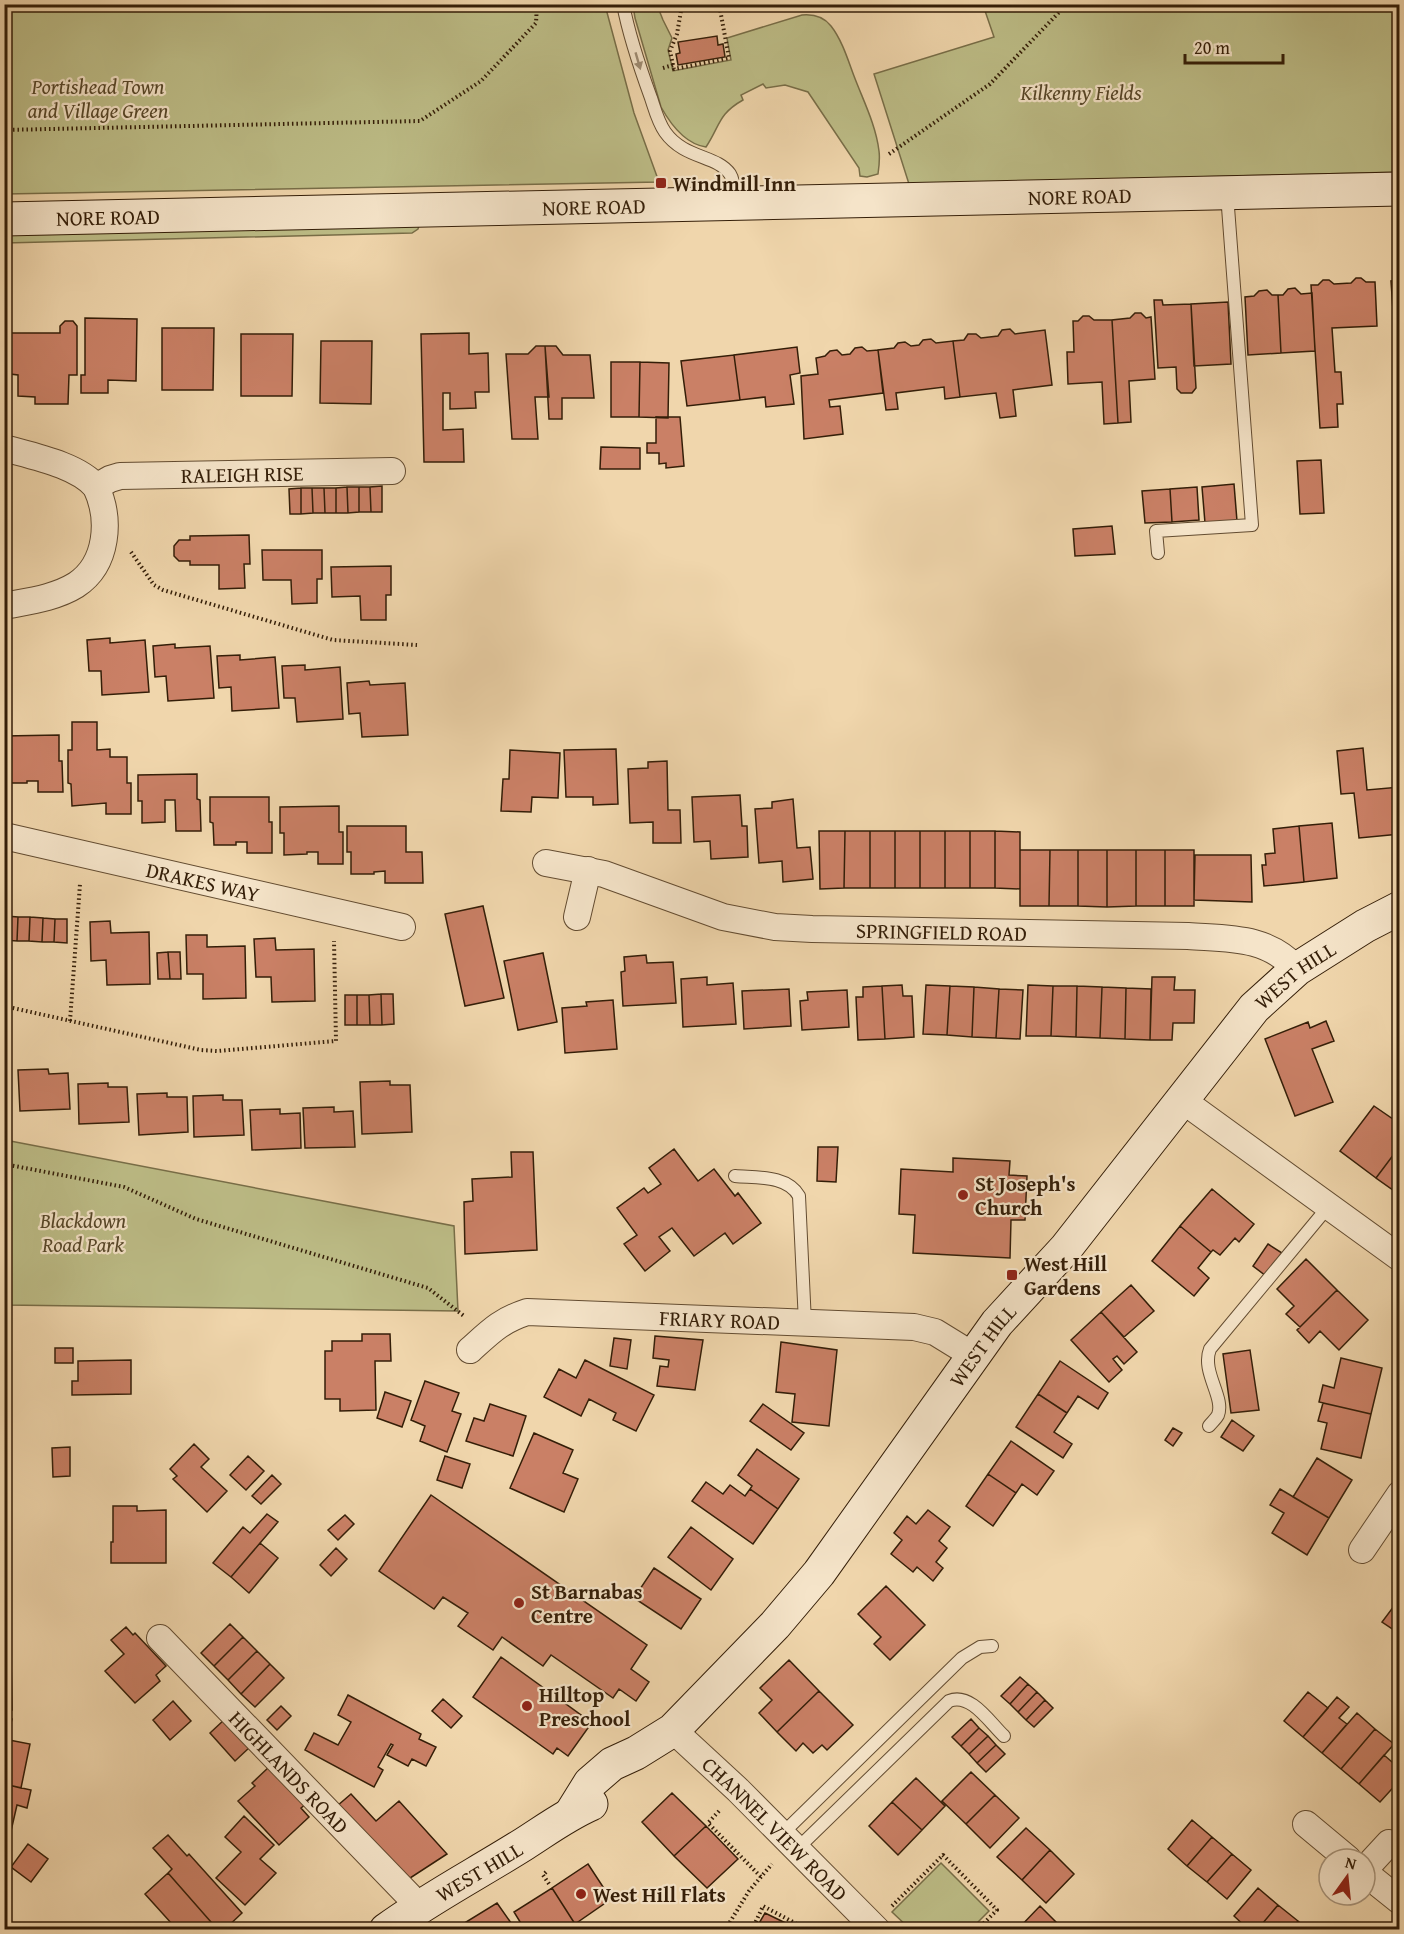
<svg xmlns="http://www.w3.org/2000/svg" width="1404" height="1934" font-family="'Gentium Book Plus',serif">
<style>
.green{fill:#bdbd87;stroke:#786e48;stroke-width:1.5}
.building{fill:#ca8066;stroke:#341e08;stroke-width:1.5}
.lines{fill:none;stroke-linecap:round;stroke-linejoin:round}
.lane-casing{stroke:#634c31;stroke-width:14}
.street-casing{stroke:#634c31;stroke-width:28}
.secondary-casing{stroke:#341e08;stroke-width:35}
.path{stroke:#341e08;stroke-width:4;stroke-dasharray:1.5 3;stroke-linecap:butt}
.lane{stroke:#f5e4c9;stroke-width:12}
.street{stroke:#f5e4c9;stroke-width:26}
.secondary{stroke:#f5e4c9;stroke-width:33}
.oneway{fill:#9e8b72}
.poi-dot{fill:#8f2418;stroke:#f5e4c9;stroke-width:2}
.labels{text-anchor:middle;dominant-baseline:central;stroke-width:4.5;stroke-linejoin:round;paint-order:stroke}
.park-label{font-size:21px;font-style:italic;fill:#564628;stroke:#f5e4c9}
.poi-label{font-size:21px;font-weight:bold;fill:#341e08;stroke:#f5e4c9;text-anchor:start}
.street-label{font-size:21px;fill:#341e08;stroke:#f5e4c9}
</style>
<rect width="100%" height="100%" fill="#f0d6ac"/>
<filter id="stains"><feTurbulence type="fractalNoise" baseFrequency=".00333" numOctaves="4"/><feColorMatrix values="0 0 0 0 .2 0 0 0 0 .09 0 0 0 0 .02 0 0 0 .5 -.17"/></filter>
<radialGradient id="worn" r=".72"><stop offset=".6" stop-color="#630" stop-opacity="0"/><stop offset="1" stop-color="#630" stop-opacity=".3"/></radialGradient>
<path class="green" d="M4,5H605L634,113L659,182L5,194Z
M633,5H657L663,20L672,38L668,50L673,71L731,60L727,38L802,15C813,14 824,17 831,26C842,40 848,60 854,76C863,100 876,125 879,151C880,158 879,167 878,174L867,177L860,176L859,168L808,92L785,85L766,88L763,84L741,95L743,100C718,114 720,126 706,147C685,144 671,125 661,107L635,18Z
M983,5H1399V172L909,184L874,74L994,37Z
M420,223L418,229L412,233L5,243L4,234Z
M5,1140L454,1226L458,1311L5,1305Z
M941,1863L989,1911L971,1929H910L892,1912Z"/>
<path class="building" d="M717,36L718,45L723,44L725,57L678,65L676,54L680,53L678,42Z
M1356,278H1361L1366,282H1375L1377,326L1332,328L1335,372H1341L1343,404H1337L1338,427L1320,428L1311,285H1318L1323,280H1329L1334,284L1351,283Z
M1400,280V325H1394L1391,281Z
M1295,288L1301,294L1312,293L1315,351L1281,353L1278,295H1283L1288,289Z
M1267,290L1272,295H1278L1281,353L1248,355L1245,297L1254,296L1259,291Z
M1154,300H1162L1163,305L1191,304L1196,388L1192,393H1181L1177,389L1176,367L1158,368Z
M1228,302L1231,364L1194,366L1191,304Z
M1135,313H1141L1146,318L1151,317L1155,379L1129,381L1131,422L1118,423L1112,320L1130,318Z
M1083,316H1089L1094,320H1112L1118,423L1104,424L1102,382L1068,384L1067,352H1074L1073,321H1078Z
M85,318L137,319L136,381L108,380V393H81V375H85Z
M65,321H73L77,326V375H69L68,404H35V397L18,396V375L10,374V333H60V326Z
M162,328H214L213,390H162Z
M1010,329L1015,334L1045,330L1052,385L1013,390L1016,416L1000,418L996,393L960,397L953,341L964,340L968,334H976L981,338L998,336L1002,330Z
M469,333V354L488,353L489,392H475L476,408L450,409V393H443V430L463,429L464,462H424L421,334Z
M241,334H293L292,396H241Z
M931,339L936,343L953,341L960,397L945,399L944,387L896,393L898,409L886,410L878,350L894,348L898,343L905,342L911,346L919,345L923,340Z
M321,341H372L371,404L320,403Z
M536,346H545L549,397H535L538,439H512L506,354H528Z
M545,346H556L563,355H590L594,398H562V419H549Z
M797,347L800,373L790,375L794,404L766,407L765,397L740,400L734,355Z
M862,347L867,351L878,350L883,393L829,400L830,407L840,406L843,434L804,439L801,376L818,374L816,358L825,356L830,351L837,350L842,355L850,354L855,348Z
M1400,353V376H1397L1396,354Z
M734,355L740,400L687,406L681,361Z
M611,362H640L639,417H611Z
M640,362L669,363L668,418L639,417Z
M656,417H680L684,466L666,468V463L659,464V453H647V443H656Z
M601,447L640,448V469H600Z
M1321,460L1324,513L1300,514L1297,461Z
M1234,484L1237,521L1205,523L1202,487Z
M382,486V512H371L370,487Z
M347,487H359V512L348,513Z
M347,487L348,513H336V488Z
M359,487H370L371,512H359Z
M1197,487L1199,520L1172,522L1170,489Z
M301,488V514H290L289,489Z
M301,488H312L313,513L301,514Z
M312,488H324L325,513H313Z
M324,488H336V513H325Z
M1170,489L1172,522L1145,523L1142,491Z
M1112,526L1115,554L1075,556L1073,529Z
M249,535L250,564H244L245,588L219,589V565H190V561H179L174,556V546L179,540H190V536Z
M262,550H322V579H317V603L292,604L291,580H263Z
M391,566V595H386V620H361L360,596L332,597L331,567Z
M110,638V643L145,640L149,692L102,695L101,671H89L87,640Z
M175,644V648L210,646L214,698L168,701L166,676L155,677L153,646Z
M240,655V660L275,657L279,708L232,711L231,687L219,688L217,656Z
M305,665V670L340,667L343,719L297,722L295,698H284L282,666Z
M369,681L370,685L405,683L408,735L362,737L360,713L349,714L347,683Z
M72,722H97V750L110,749V757H127V783H131V814H106V803L72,806L71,784L68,783V750H72Z
M59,735V761H62L63,792H38V781H27V783H4V736Z
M1363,748L1367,790L1400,787V834L1359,838L1354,793L1341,794L1337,751Z
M616,749L618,804L593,805V797H566L564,750Z
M510,750L560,753L558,798L532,797L531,812L501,811L503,779H509Z
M667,761L668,810H680L681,843H653V822L630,823L628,769L648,768V762Z
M197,774V799L200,800L201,831H176L175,800H165V822L142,823V801H138V775Z
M740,795L742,826H747L748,857L711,859L710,841L694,842L692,797Z
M210,797H269V822H272V853H247V842H236V845H214L213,823L210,822Z
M793,799L797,848L810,847L813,879L783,882L782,861L759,863L755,809L772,808V802Z
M339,806V832H343V864H318V852H307V854L284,855V833H280V807Z
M1332,823L1337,878L1304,882L1299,826Z
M347,826H406V852H422L423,883H385V871L374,872V874H351V852H347Z
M1299,826L1304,882L1264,886L1262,865H1266L1265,854L1275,853L1273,829Z
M819,831H845L844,888L820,889Z
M845,831H870V888H844Z
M870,831H895V888H870Z
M895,831H920V888H895Z
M920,831H945V888H920Z
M945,831H970V888H945Z
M970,831H995V888H970Z
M995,831L1020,832V889L995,888Z
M1020,850H1050L1049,906H1020Z
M1050,850H1078V906H1049Z
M1078,850H1107V907L1078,906Z
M1107,850H1136V906L1107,907Z
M1136,850H1165V906H1136Z
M1165,850H1194V906H1165Z
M1195,855H1251L1252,902L1194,900Z
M483,906L504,998L465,1006L445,914Z
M5,916L18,917L17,941L4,940Z
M18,917H30L29,941H17Z
M30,917L43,918L42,942L29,941Z
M43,918L55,919L54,942H42Z
M55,919H67V943L54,942Z
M110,921L111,933L149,932L150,984L107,985L106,960L91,961L90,922Z
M186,935H207V947L245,946L246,998L203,999V974H187Z
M275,938L276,950L314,949L315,1001L272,1002L271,977H256L254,939Z
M168,952H180L181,979H170Z
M168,952L170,979H158L157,953Z
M543,953L557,1022L518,1030L504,961Z
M646,955L647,963L673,962L676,1003L623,1006L621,972L625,971L624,957Z
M707,977V985L733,983L736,1024L683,1027L681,979Z
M1152,977H1175L1174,990H1195L1194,1023H1173L1172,1040H1150Z
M902,985L903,996H912L914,1037L885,1039L882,986Z
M926,985L950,986L947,1035L923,1034Z
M1028,985L1053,986L1051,1036H1026Z
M882,986L885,1039L858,1040L856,997H863V987Z
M950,986L974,987L972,1037L947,1035Z
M1053,986H1077L1076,1037L1051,1036Z
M1077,986L1102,987L1100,1038L1076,1037Z
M974,987L999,989L996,1038L972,1037Z
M1102,987L1126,988L1125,1039L1100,1038Z
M1126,988L1151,989L1150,1040L1125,1039Z
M789,989L791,1026L744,1029L742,991Z
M999,989L1023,990L1020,1039L996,1038Z
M847,990L849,1027L802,1030L800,1001L808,1000L807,992Z
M381,994H393L394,1024L382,1025Z
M381,994L382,1025H370L369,995Z
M345,995H357V1025H345Z
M357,995H369L370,1025H357Z
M613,1000L617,1049L565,1053L562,1008L587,1006L586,1002Z
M1326,1021L1334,1041L1312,1049L1333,1102L1295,1116L1265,1039L1308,1022L1310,1028Z
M8,1042L10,1090H4V1043Z
M48,1069L49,1074L68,1073L70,1109L20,1111L18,1070Z
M390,1081V1085H410L412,1132L362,1134L360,1082Z
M108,1083V1087H127L129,1122L79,1124L78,1084Z
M167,1093V1097H187L188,1132L139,1135L137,1094Z
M223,1095V1100H242L244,1135L194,1137L193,1096Z
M1374,1106L1400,1124V1146L1376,1178L1340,1151Z
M334,1107V1112L353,1111L355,1147L305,1148L303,1108Z
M280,1109V1114L300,1113L301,1148L252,1150L250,1110Z
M1400,1146V1195L1376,1178Z
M818,1147H838L836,1182L817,1181Z
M674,1149L698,1181L714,1169L735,1196L738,1193L761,1223L733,1244L725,1233L694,1256L672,1228L659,1237L670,1251L645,1271L624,1244L637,1235L617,1208L644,1188L648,1193L661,1184L649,1168Z
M511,1152H533L537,1250L465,1254L464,1202L473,1201L472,1179L512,1177Z
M953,1158L1010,1161L1009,1175L1027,1176L1025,1220H1011L1010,1258L913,1253L915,1215L899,1214L901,1169L953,1172Z
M1212,1189L1254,1224L1239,1242L1235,1238L1220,1255L1213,1250L1211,1252L1180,1226Z
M1180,1226L1211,1252L1198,1268L1209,1278L1194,1296L1152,1261Z
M1268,1244L1282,1253L1266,1276L1253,1266Z
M1306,1259L1337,1290L1300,1327L1286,1314L1294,1306L1277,1289Z
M1131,1285L1154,1311L1124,1337L1101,1312Z
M1337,1290L1368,1320L1339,1350L1320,1331L1309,1343L1297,1330Z
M1101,1312L1137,1352L1124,1364L1117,1356L1113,1359L1122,1370L1109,1382L1071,1340Z
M362,1334H390L391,1361H375L376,1410L340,1411V1399H325V1351H332V1341H362Z
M655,1336L703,1340L695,1390L657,1386L660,1366L668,1367L669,1360L653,1358Z
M614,1338L631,1340L627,1369L610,1366Z
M781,1342L837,1350L829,1426L792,1422L795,1394L776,1392Z
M55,1348H73V1363H55Z
M1250,1350L1259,1410L1231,1413L1223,1354Z
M1341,1358L1382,1368L1371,1414L1319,1402L1323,1385L1334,1388Z
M131,1360V1394L72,1395V1381H78V1361Z
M585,1360L654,1395L636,1431L613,1420L616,1413L589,1399L581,1416L544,1397L559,1369L576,1378Z
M1060,1361L1108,1393L1098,1409L1078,1396L1067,1413L1038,1394Z
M425,1381L459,1393L452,1411L461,1414L447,1452L420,1441L425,1426L411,1420Z
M385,1392L411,1401L402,1427L377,1418Z
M1038,1394L1067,1413L1054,1432L1072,1444L1063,1458L1016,1427Z
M1323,1403L1371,1414L1361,1458L1321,1449L1327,1423L1318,1421Z
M490,1404L526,1416L513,1456L466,1441L474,1418L484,1421Z
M763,1404L804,1433L791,1450L750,1421Z
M1232,1420L1254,1436L1243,1451L1221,1437Z
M1173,1428L1182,1433L1173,1446L1165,1440Z
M534,1433L573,1450L563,1473L578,1479L564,1512L510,1488Z
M1011,1441L1054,1471L1037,1495L1022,1484L1016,1493L988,1474Z
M194,1444L209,1459L201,1467L227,1491L207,1512L173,1479L177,1476L170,1469Z
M70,1447V1476L53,1477L52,1448Z
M757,1449L799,1479L778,1509L750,1489L752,1486L738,1475Z
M248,1456L264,1471L246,1490L230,1475Z
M445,1456L470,1464L462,1488L437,1480Z
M1317,1458L1352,1480L1329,1518L1293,1497Z
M988,1474L1016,1493L993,1526L966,1506Z
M272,1475L281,1484L261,1504L252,1496Z
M706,1482L723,1494L730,1485L745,1496L750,1489L778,1509L753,1544L692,1501Z
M1280,1489L1329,1518L1307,1555L1272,1533L1284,1513L1270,1505Z
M431,1495L647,1645L631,1669L649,1682L636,1701L619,1689L613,1698L551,1655L543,1666L502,1637L493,1650L458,1626L468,1613L443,1597L434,1609L379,1571Z
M113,1506H137V1511L166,1510V1563H111V1542H113Z
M928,1510L950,1527L939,1541L947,1548L936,1562L943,1568L933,1581L917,1567L913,1572L891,1554L902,1540L894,1533L907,1516L916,1524Z
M267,1514L278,1522L231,1577L213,1563L243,1527L250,1533Z
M345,1515L354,1524L338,1540L328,1530Z
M691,1527L733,1559L711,1590L668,1557Z
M260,1543L278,1558L249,1593L231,1577Z
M336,1548L347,1559L331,1576L320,1565Z
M654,1568L701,1599L681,1629L634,1598Z
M886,1586L925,1625L890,1660L874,1644L881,1637L858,1614Z
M1400,1598V1634L1382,1622Z
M230,1624L243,1637L214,1666L201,1653Z
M126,1627L133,1635L135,1633L166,1666L156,1675L160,1681L135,1703L105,1671L124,1654L111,1640Z
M243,1637L257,1651L228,1680L214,1666Z
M257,1651L270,1664L241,1694L228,1680Z
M4,1657H11L12,1710H4Z
M501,1657L581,1715L577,1720L588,1728L568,1756L557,1748L553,1754L473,1697Z
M789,1660L819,1691L777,1732L759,1713L772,1700L760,1688Z
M270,1664L284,1678L255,1707L241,1694Z
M1020,1677L1028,1684L1010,1704L1001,1696Z
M1028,1684L1037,1692L1018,1712L1010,1704Z
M819,1691L853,1725L827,1750L822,1745L813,1753L803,1743L796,1751L777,1732Z
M1037,1692L1045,1700L1026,1720L1018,1712Z
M1308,1692L1328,1708L1303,1737L1284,1721Z
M348,1695L421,1734L419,1739L436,1747L426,1766L412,1759L408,1766L387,1755L393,1745L391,1744L378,1767L383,1770L374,1787L305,1750L314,1733L338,1745L351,1722L338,1715Z
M1337,1697L1349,1707L1339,1718L1347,1724L1322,1753L1303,1737Z
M443,1699L462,1716L451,1728L432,1711Z
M1045,1700L1053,1708L1034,1727L1026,1720Z
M173,1701L191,1721L170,1740L153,1720Z
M281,1706L291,1716L277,1730L267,1720Z
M1357,1713L1375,1729L1341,1769L1322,1753Z
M4,1717L12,1719L8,1735L4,1734Z
M225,1719L250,1747L235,1761L210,1733Z
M971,1719L979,1728L961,1746L952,1737Z
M979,1728L988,1736L969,1754L961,1746Z
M1375,1729L1394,1744L1359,1784L1341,1769Z
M988,1736L996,1745L977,1763L969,1754Z
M4,1739L30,1744L21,1788L4,1784Z
M996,1745L1005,1754L986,1772L977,1763Z
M1384,1755L1400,1769V1780L1380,1802L1359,1784Z
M270,1766L306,1804L301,1808L309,1817L279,1845L238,1801L255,1786L252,1783Z
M971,1772L995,1795L966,1824L942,1801Z
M916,1778L945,1806L922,1830L892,1802Z
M4,1784L31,1790L27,1808L17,1805L11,1831L4,1829Z
M672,1793L706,1826L674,1856L642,1822Z
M351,1794L376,1821L399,1801L447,1854L404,1882L337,1806Z
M995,1795L1019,1818L990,1848L966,1824Z
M892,1802L922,1830L898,1855L869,1826Z
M244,1816L274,1845L260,1859L276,1873L245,1905L216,1878L241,1852L225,1837Z
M1192,1820L1212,1837L1187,1866L1168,1849Z
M706,1826L738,1859L707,1888L674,1856Z
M1026,1828L1050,1850L1022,1880L997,1857Z
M168,1835L187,1856L189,1854L242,1913L224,1930H218L168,1873L172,1869L153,1848Z
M1212,1837L1232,1854L1207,1882L1187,1866Z
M28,1844L48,1859L31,1882L11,1867Z
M1050,1850L1074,1874L1046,1903L1022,1880Z
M1232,1854L1251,1870L1227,1899L1207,1882Z
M588,1864L611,1899L575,1924L552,1888Z
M168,1873L218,1930H183L172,1924L145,1894Z
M552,1888L575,1924L567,1930H525L514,1912Z
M1258,1888L1278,1905L1257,1930H1249L1234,1916Z
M497,1903L516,1930H453Z
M1278,1905L1298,1921L1291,1930H1257Z
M1040,1906L1064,1930H1017Z
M765,1913L800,1930H764V1928L758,1925Z
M1298,1921L1308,1930H1291Z
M700,1923L707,1927L713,1930H697Z"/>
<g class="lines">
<g class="lane-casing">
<path id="lane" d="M623,4C629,36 640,68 651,98C655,110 658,122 665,132C684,159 717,155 730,174C735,182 734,193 735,202
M1158,553L1156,531L1252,525L1227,194
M735,1176C757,1178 787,1175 799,1196L805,1323
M1209,1426C1212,1422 1216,1419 1218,1415C1225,1397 1201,1372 1210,1349L1328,1207
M782,1834L962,1658L980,1647L992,1646
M797,1849L949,1701C971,1692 990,1723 1004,1736"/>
</g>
<g class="street-casing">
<g id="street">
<path id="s1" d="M4,448C32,456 78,465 96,487L110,479L120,476L392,471"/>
<path d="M4,606C29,601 55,598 76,585C108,564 111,519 96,487"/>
<path id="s2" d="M4,836L402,927"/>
<path id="s3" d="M546,863L604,874L723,917L775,927L812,929L1188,936C1230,939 1266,936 1297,969"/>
<path d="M577,917L588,870"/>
<path d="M1182,1100L1400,1258"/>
<path id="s4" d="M470,1350C491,1331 500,1321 527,1312L914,1327L935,1332L974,1356"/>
<path d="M1362,1550L1400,1494"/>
<path id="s5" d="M160,1638L419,1906"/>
<path id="s6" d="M673,1730L738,1790L877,1930"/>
<path d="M1306,1824L1348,1859"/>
<path d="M1365,1869L1389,1843"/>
<path d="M1365,1873L1400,1901"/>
</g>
</g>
<g class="secondary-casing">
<g id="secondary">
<path id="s7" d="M4,219L1400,189"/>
<path id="s8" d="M572,1812L590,1783L612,1764L636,1753L673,1730L775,1625L819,1573L997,1323L1066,1248L1254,1008L1297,969L1365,926L1400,908"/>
<path id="s9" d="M386,1930C430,1898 478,1873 524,1844C546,1830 566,1815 591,1804"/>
</g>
</g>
<path class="path" d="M673,65L670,51L677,34L682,5
M663,68L673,65L674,69L729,58L719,4
M4,130L420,121L481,81L536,23L537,4
M889,154L990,84L1067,4
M131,552L154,585L163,590L333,640L417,645
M4,1006L201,1050L217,1051L336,1041L334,941
M70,1021L80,884
M4,1164L124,1187L196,1219L428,1288L464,1316
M719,1811L708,1823L761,1877
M546,1872L543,1875L549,1884
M892,1906L943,1855L997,1910L977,1930
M725,1930L749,1891L772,1864
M752,1930L763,1906L808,1930"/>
<use href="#lane" class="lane"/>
<use href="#street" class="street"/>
<use href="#secondary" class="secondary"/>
</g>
<defs><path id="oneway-solid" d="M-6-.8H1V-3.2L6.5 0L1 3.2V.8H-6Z" transform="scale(1.5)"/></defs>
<use class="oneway" href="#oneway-solid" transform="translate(638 61) rotate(74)"/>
<g class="poi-dot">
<rect x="655" y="177" width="12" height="12" rx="3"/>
<circle cx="963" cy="1195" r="6"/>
<rect x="1006" y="1269" width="12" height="12" rx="3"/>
<circle cx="519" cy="1603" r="6"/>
<circle cx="527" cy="1706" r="6"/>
<circle cx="581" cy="1894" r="6"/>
</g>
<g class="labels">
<g class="park-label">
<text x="98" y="86">Portishead Town<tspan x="98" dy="24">and Village Green</tspan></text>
<text x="1081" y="92">Kilkenny Fields</text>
<text x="83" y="1220">Blackdown<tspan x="83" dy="24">Road Park</tspan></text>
</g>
<g class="poi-label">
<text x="673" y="183">Windmill Inn</text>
<text x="975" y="1183">St Joseph's<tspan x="975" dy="24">Church</tspan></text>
<text x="1024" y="1263">West Hill<tspan x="1024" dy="24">Gardens</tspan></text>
<text x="531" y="1591">St Barnabas<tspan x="531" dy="24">Centre</tspan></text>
<text x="539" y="1694">Hilltop<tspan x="539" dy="24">Preschool</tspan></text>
<text x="593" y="1894">West Hill Flats</text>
</g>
<g class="street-label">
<text stroke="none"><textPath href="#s7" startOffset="1076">NORE ROAD</textPath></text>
<text stroke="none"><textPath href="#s7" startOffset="590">NORE ROAD</textPath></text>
<text stroke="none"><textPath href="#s7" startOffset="104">NORE ROAD</textPath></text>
<text stroke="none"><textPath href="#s1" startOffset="250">RALEIGH RISE</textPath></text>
<text stroke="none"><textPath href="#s2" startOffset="204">DRAKES WAY</textPath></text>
<text stroke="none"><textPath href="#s3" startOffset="405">SPRINGFIELD ROAD</textPath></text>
<text stroke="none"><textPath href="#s8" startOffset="1114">WEST HILL</textPath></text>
<text stroke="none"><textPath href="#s4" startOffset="262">FRIARY ROAD</textPath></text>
<text stroke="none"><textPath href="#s8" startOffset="628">WEST HILL</textPath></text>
<text stroke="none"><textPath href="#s5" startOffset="186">HIGHLANDS ROAD</textPath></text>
<text stroke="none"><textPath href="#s6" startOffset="142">CHANNEL VIEW ROAD</textPath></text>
<text stroke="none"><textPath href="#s9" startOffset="110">WEST HILL</textPath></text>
</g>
</g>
<rect width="1404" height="1934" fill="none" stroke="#f0d6ac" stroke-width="24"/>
<rect x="6" y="6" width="1392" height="1922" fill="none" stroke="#341e08" stroke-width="3"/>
<rect x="12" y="12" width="1380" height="1910" fill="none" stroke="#341e08" stroke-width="1.5"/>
<g transform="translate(1347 1877) rotate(15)"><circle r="28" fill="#f5e4c9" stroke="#a8957c" stroke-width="1.5"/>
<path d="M0-4.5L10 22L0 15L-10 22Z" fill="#8f2418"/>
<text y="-9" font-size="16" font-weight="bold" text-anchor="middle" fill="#341e08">N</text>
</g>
<path d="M1185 54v9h98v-9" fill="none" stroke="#341e08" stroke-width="3"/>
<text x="1194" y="54" font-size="18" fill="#341e08" stroke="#f5e4c9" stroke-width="4.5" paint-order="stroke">20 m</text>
<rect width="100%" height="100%" filter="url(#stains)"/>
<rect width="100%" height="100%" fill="url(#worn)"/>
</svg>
